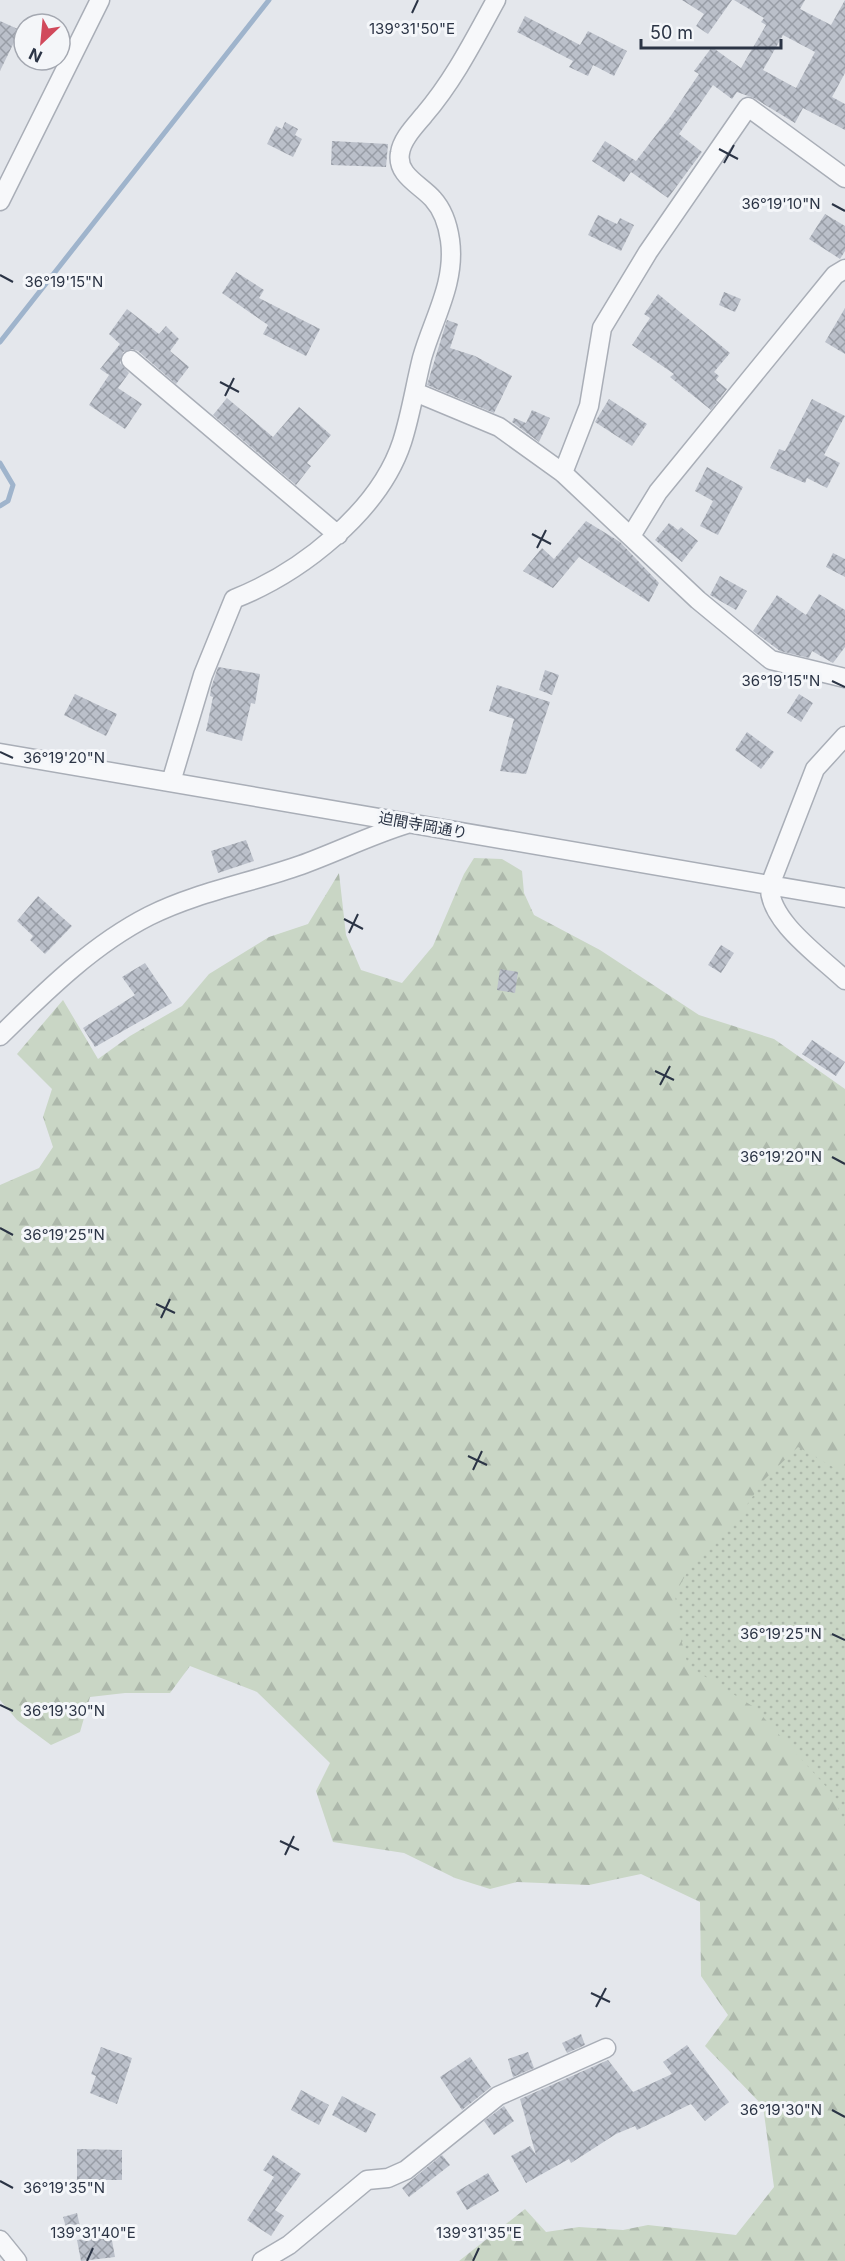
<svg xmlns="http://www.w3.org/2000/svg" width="845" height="2261" font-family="Inter,'Noto Sans JP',sans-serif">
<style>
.grass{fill:url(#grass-dots)}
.forest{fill:url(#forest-firs)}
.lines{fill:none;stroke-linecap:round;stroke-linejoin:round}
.stream{stroke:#9fb4cc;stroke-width:5}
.building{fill:url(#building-cross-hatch);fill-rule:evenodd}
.minor-casing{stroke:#a9aeb7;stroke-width:21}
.minor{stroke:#f7f8fa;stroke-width:18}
.ticks{fill:none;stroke:#2b3445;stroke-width:2}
.labels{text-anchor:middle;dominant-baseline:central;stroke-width:6;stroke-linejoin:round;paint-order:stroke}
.street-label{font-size:15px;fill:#2b3445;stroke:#f4f6f9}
.ticks-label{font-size:15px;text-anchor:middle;fill:#2b3445;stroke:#f4f6f9;stroke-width:6;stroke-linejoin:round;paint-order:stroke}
</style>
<defs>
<pattern id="grass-dots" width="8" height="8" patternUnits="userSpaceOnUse" patternTransform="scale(1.5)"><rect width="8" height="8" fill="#c9d6c5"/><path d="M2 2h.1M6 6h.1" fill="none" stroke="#adb8ab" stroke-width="1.8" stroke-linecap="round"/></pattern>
<pattern id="forest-firs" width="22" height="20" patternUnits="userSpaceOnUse" patternTransform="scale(1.5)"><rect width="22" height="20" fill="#c9d6c5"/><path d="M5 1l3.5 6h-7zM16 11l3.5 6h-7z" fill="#adb8ab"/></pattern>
<pattern id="building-cross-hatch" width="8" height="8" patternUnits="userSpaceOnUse" patternTransform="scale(1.5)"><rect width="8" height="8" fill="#bbc0ca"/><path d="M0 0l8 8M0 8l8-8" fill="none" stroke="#989da6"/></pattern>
</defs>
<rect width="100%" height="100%" fill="#e4e7ec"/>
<path class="grass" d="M621,1434L845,1447V2261L768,1930L534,1678Z"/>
<path class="forest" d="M474,858L502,859L522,871L524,893L534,915L600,950L699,1015L774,1039L845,1089V1474L798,1447L764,1480L731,1528L690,1567L675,1594L680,1635L688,1666L754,1707L831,1792L845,1824V2261H459L525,2209L546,2232L579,2227L623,2230L648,2225L736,2235L774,2187L763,2106L705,2046L728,2015L701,1976L700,1902L641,1874L589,1885L517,1882L490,1889L455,1878L404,1853L333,1842L316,1791L330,1763L257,1692L190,1666L170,1693H125L90,1697L80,1732L51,1745L17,1720L0,1700V1185L39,1168L53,1147L43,1117L52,1089L17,1054L63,1000L98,1059L130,1036L182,1006L209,974L269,937L308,924L339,873L346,935L361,970L402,983L433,946L464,874Z"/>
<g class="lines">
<path class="stream" d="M0,342L269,0
M0,463L13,485L8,501L0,506"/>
</g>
<path class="building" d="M682,0H732L708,34L696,26L704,14Z
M734,0H805L800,9L831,25L845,0V73L832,97L845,104V130L803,108L795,123L754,98L737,92L732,99L713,85L679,134L702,152L668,198L631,172L624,182L592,161L605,141L636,161L670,117L699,74L694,71L712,47L741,68L766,25L761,22L764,18ZM783,35L815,52L796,88L763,70Z
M525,16L580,45L588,31L627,51L614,76L593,65L588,76L569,67L573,61L517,32Z
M0,21L20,30L0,71Z
M285,122L298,129L295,135L302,139L293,157L267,144L276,126L282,129Z
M332,141L388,144L386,167L331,165Z
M825,214L845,226V251L840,259L809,239Z
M598,215L617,224L620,218L634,225L621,251L588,235Z
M236,272L264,290L259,298L320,329L306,356L263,334L268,325L222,293Z
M724,292L741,299L735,312L719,305Z
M658,294L730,353L714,372L719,376L716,380L727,389L711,410L670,377L674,374L632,345L650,318L644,314Z
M845,308V354L825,342Z
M127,309L159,334L166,326L179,339L170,351L189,367L176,384L138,351L132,349L123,352L120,363L129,373L118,388L142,404L125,429L89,405L109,375L100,369L120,344L109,334Z
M447,320L458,324L450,348L475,356L512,376L494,413L427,385Z
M227,398L273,437L299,407L331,435L307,463L311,466L296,485L213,415Z
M609,399L647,424L632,446L595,422Z
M812,399L845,416L824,455L840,463L827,488L807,478L805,483L770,468L779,449L785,451Z
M532,410L550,418L539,442L512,422L514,418L526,423Z
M707,467L743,487L718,535L700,526L713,501L695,491Z
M586,521L620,542L659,583L649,602L579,557L553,588L523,571L542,548L554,559Z
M669,523L678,530L681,527L698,541L682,562L655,540Z
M833,553L845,559V577L826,567Z
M720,576L747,591L736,610L710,595Z
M819,594L845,610V647L833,663L812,651L809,658L780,651L753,631L777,595L806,615Z
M218,667L260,674L255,704L251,703L242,741L206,731L213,697L210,696L211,688Z
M545,670L559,675L552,695L539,690Z
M497,685L550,702L526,774L500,771L514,719L489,711Z
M75,694L117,714L106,736L64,715Z
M799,694L813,703L801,722L787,713Z
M747,732L774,752L761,769L735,750Z
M246,840L254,861L218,873L211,851Z
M38,896L72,926L45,954L30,940L33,936L17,921Z
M721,945L734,953L721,973L708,965Z
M145,963L172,1003L95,1047L83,1028L135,995L122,977Z
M500,969L518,972L515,993L497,990Z
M812,1040L845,1062L836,1076L802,1054Z
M581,2034L585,2045L567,2053L562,2043Z
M687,2045L729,2102L705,2121L691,2104L637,2130L635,2126L616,2134L571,2163L569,2159L526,2183L511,2156L530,2146L536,2155L520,2099L608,2060L633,2092L672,2074L663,2062Z
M101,2047L132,2058L117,2104L90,2093L96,2076L91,2074Z
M528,2052L534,2068L513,2077L508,2059Z
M470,2057L491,2087L462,2110L440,2077Z
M301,2090L329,2105L319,2125L291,2110Z
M342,2096L376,2114L366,2133L332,2115Z
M504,2106L514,2121L494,2135L484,2121Z
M77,2149L122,2150V2180H77Z
M273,2155L301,2174L275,2210L284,2216L271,2236L247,2220L274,2177L263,2170Z
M442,2155L450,2165L409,2197L402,2188Z
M488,2173L499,2191L467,2210L456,2192Z
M77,2213L81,2231L68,2234L63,2217Z
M111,2235L115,2257L81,2261L77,2240Z"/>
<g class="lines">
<g class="minor-casing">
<path id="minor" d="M0,201L100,0
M131,360L338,535
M415,392L499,427L563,473L698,600L771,660L845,678
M563,473L589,406L602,328L648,252L748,107L845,178
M631,536L658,492L835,275L845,269
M845,736L815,769L770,885C767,920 821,957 845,980
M0,753L845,898
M171,782L203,675L234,599C300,573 379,512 402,442C411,414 415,386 422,358C433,319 456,283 450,240C448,226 443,210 433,199C421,185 396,175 400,153C402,139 415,126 424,115C454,80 474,40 496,0
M0,1036C45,992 92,945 149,916C197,892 250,883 301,865C337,852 371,835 407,824
M0,2240L17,2261
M262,2261L289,2245L367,2180L388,2178L406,2170L498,2096L606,2048"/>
</g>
<use href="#minor" class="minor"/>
</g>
<path class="ticks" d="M412,13L418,0M719,149L738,159M724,163L734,145M832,204L845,211M0,275L13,282M220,382L239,392M225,396L234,378M532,534L551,544M537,548L546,530M832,681L845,687M0,752L13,758M344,919L363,929M349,933L358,914M655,1071L674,1080M660,1085L670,1066M832,1157L845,1164M0,1228L13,1235M156,1304L175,1313M161,1318L170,1299M468,1456L487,1465M473,1470L482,1451M832,1634L845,1640M0,1705L13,1711M280,1841L299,1850M285,1855L294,1836M591,1993L610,2002M596,2007L606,1988M832,2110L845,2117M0,2181L13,2188M87,2261L93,2248M473,2261L479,2248"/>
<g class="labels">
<g class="street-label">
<text transform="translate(423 825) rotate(10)">迫間寺岡通り</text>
</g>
</g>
<g class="ticks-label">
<text x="412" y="34">139°31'50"E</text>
<text x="781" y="209">36°19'10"N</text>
<text x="64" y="287">36°19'15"N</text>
<text x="781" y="686">36°19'15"N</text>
<text x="64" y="763">36°19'20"N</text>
<text x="781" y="1162">36°19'20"N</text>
<text x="64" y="1240">36°19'25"N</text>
<text x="781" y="1639">36°19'25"N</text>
<text x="64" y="1716">36°19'30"N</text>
<text x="781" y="2115">36°19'30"N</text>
<text x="64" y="2193">36°19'35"N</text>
<text x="93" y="2238">139°31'40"E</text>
<text x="479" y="2238">139°31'35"E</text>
</g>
<g transform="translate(42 42) rotate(206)"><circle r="28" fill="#f4f6f9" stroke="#a4a8b1" stroke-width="1.5"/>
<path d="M0-4.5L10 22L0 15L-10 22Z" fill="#d1495b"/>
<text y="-9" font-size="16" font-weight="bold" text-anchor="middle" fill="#2b3445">N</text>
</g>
<path d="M641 39v9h140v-9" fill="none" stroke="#2b3445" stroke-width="3"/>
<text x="650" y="39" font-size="18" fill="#2b3445" stroke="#f4f6f9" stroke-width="4.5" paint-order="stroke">50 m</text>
</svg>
